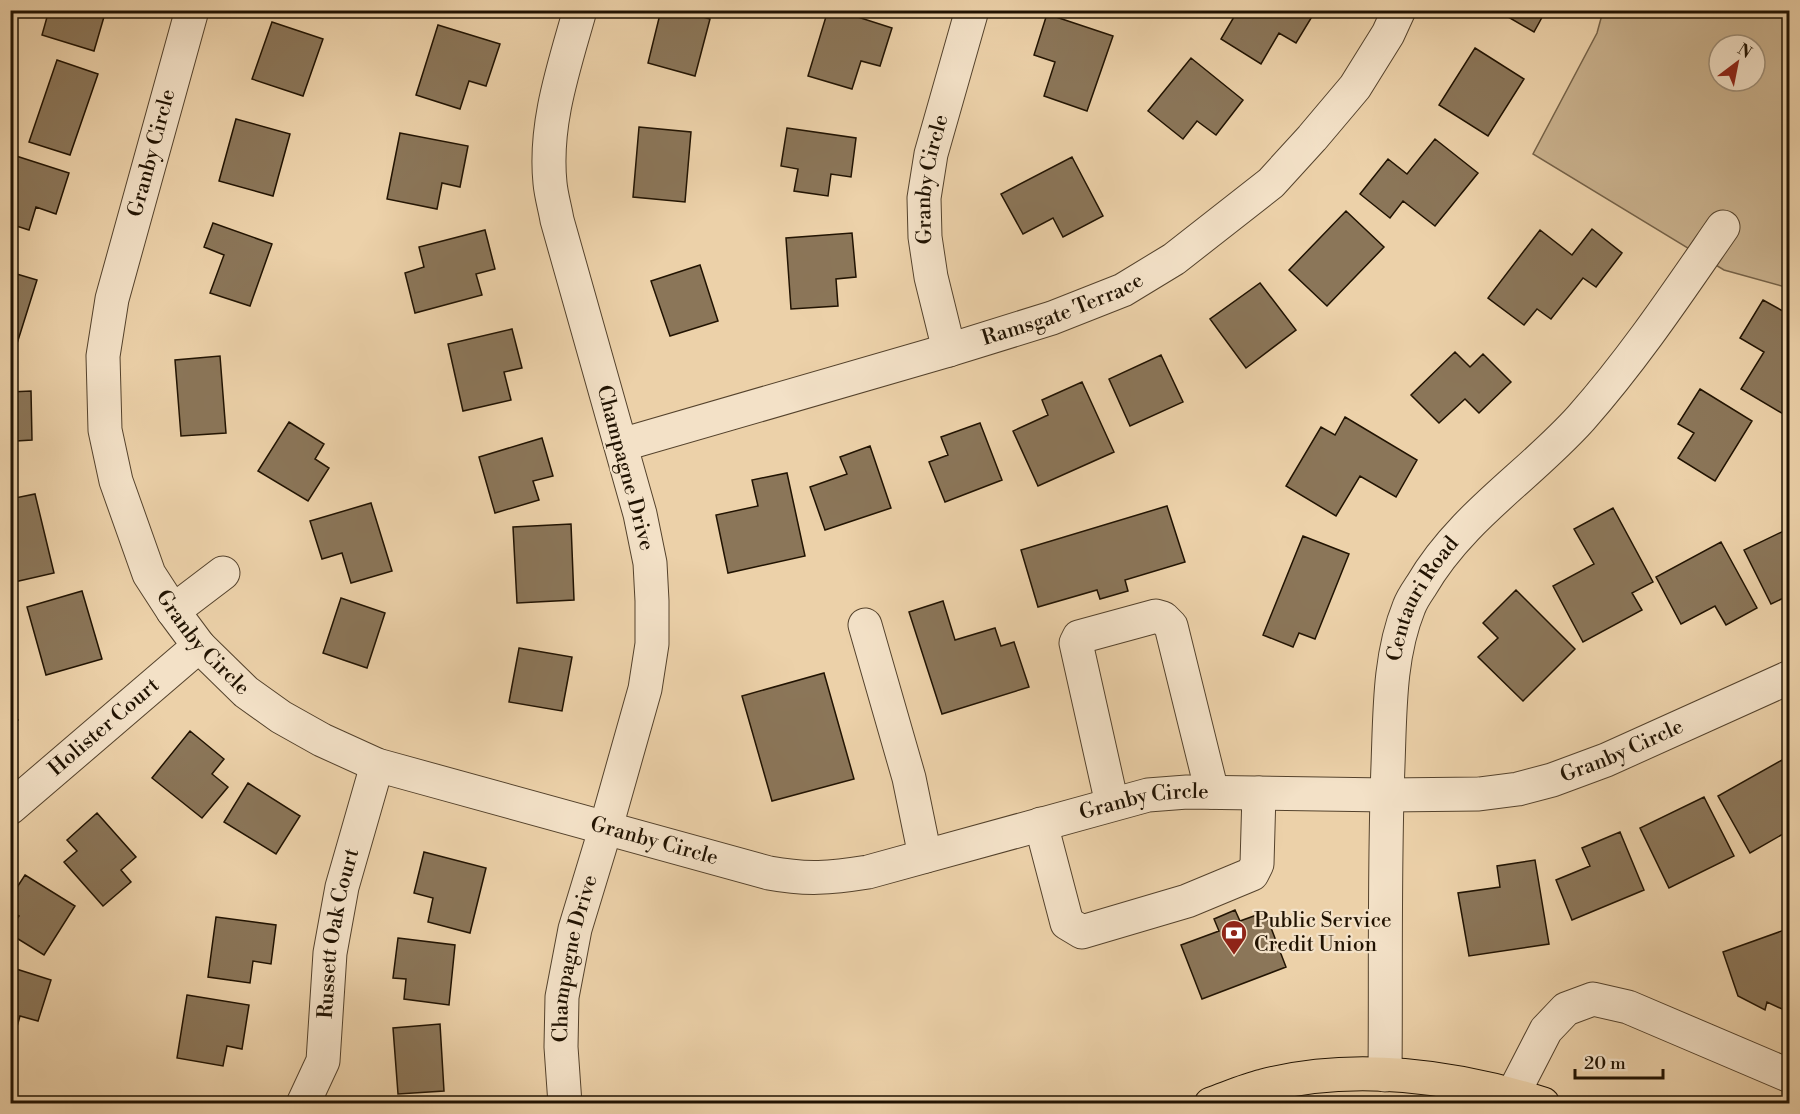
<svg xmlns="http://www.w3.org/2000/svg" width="1800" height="1114" font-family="'Libre Bodoni',serif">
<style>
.green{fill:#c9b18d;stroke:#756248;stroke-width:1.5;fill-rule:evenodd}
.building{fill:#8b7659;stroke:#211302;stroke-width:1.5}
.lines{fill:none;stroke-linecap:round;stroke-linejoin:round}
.minor-casing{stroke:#54422c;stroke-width:35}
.major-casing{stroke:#211302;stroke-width:35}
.minor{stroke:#f3e1c7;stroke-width:33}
.major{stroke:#ecd1a9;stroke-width:33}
.labels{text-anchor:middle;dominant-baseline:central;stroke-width:4.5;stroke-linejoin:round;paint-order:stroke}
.street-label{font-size:21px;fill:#211302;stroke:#f3e1c7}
.poi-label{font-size:21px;fill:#211302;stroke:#f3e1c7;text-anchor:start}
</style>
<rect width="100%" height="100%" fill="#ecd1a9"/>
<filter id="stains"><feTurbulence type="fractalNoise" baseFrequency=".00333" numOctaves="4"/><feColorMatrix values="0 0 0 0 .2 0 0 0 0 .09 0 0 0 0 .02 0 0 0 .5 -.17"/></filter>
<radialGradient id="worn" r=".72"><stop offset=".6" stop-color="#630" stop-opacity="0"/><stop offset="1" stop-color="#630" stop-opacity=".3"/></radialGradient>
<path class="green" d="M1603,11H1789V288L1724,270L1533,154L1597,33ZM1719,45H1755V81H1719Z"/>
<path class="building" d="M49,10H106L94,51L42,35Z
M661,10H679L710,19L695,76L648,63Z
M828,10H836L892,28L880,66L861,61L852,89L808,76Z
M1238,10H1316L1296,43L1279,33L1261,64L1221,39Z
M1496,10H1546L1534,32Z
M1047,14L1113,36L1087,111L1044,96L1055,62L1034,55Z
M272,22L323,39L303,96L252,79Z
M438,25L500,44L486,86L469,81L460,109L416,95Z
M1475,48L1524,79L1488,136L1439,105Z
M1191,58L1243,100L1216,135L1197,121L1183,139L1148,111Z
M57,60L98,74L70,155L29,142Z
M236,119L290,134L273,196L219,181Z
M639,127L691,132L685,202L633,197Z
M787,128L856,138L851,177L831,174L828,196L794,191L798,169L781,166Z
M400,133L468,146L460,187L442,183L437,209L387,199Z
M1435,139L1478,173L1435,226L1403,201L1390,218L1360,194L1388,159L1407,174Z
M10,154L69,173L56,214L36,207L29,230L10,224Z
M1072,157L1103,216L1063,237L1053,218L1023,234L1001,194Z
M1346,211L1384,247L1327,306L1289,270Z
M213,223L272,244L250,306L210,293L224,255L204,247Z
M1592,229L1622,253L1596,287L1583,278L1551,319L1537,309L1524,325L1488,298L1540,230L1572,255Z
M485,230L495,269L476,274L482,295L415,313L405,273L424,267L419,247Z
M852,233L856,277L836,279L838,306L791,309L786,238Z
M700,265L718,321L670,336L651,281Z
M10,272L37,280L15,350L10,348Z
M1260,283L1296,330L1246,368L1210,319Z
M1763,300L1790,315V418L1741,389L1764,352L1740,338Z
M512,329L522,368L504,372L511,400L463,411L448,344Z
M1455,352L1470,367L1483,354L1511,382L1479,413L1465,399L1439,423L1411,395Z
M1161,355L1183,402L1130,426L1109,379Z
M220,356L226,433L181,436L175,360Z
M1082,382L1114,452L1038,486L1013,431L1048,415L1042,400Z
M1700,389L1752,421L1715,481L1678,458L1694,433L1678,424Z
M31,391L32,440L16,441L17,468H10V392Z
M1345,417L1417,460L1396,497L1360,476L1336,516L1286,486L1321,427L1335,435Z
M289,422L324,444L315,459L329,468L308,501L258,471Z
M980,423L1002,480L945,502L929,462L948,455L941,437Z
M542,438L553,476L533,481L539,500L495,513L479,457Z
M870,446L891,508L825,530L810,487L847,474L840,457Z
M787,473L805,556L728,573L716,515L758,506L752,480Z
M35,494L54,573L10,583V499Z
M371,503L392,571L351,583L342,553L322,559L310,521Z
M1167,506L1185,562L1125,580L1128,591L1100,599L1097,590L1038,607L1021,550Z
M1613,508L1653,582L1632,593L1642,610L1583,642L1553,586L1594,564L1574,529Z
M571,524L574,600L517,603L513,527Z
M1790,528V595L1771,604L1744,550Z
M1303,536L1349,554L1315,639L1299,633L1293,647L1263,635Z
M1721,542L1757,608L1726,625L1715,606L1681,624L1656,577Z
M1516,590L1575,649L1523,701L1478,657L1498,638L1483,623Z
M82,591L102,659L46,675L27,607Z
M341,598L385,613L367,668L323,653Z
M943,601L955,640L995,628L1001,646L1014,642L1029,687L942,714L909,612Z
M519,648L572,657L562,711L509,702Z
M824,673L854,779L772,801L742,696Z
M10,712L18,720L10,727Z
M190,731L224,759L212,774L228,787L202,818L152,778Z
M1782,760L1790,773V830L1750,853L1718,796Z
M248,783L300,816L276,854L224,822Z
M1704,797L1734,856L1669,888L1640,828Z
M97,813L136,857L121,870L131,882L103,906L64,862L77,851L67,840Z
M1620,832L1644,890L1572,920L1556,880L1590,866L1582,848Z
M424,852L486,868L470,933L428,922L433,898L414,893Z
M1535,860L1549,944L1469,956L1458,893L1500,887L1497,866Z
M25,875L75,906L44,955L10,934V930L19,916L10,910V898Z
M1235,910L1240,921L1265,912L1286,967L1202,999L1181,945L1219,931L1214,919Z
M216,917L276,925L271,964L253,961L250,983L208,977Z
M1790,928V1006L1782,1009L1767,1002L1765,1010L1738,996L1723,952Z
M398,938L455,945L449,1005L404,999L406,979L393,978Z
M10,967L51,980L38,1021L20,1016L14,1037L10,1036Z
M187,995L249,1005L242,1049L227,1046L223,1066L177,1058Z
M440,1024L444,1091L398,1094L393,1028Z"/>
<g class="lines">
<g class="minor-casing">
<g id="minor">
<path id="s1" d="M192,10L112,299L103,356L105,430L116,481L149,574L173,611L199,646L246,692L281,717L322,740L377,765L769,873C807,880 830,878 868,872L1148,795L1187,792L1387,795L1479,794L1518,789L1552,780L1606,760L1790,677"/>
<path id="s2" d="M949,350L931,277L925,237L924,198L931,154L972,10"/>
<path id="s3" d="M621,445L949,350L1052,318L1123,290L1174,259L1271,183L1312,138L1355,87L1388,34L1399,10"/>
<path d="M173,611L223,573"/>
<path d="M865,625L909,778L925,856"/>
<path d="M1112,804L1076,643L1079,637L1156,616L1163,618L1171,626L1212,792"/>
<path id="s4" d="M10,808L199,646"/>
<path d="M1041,824L1067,923L1082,932L1187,901L1252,874L1257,864L1259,793"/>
<path id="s5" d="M1385,1075C1386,972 1384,868 1388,765C1390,712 1389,656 1409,607C1412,599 1417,592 1421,586C1461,517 1529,476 1581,418C1634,358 1678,292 1723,227"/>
<path d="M1513,1094L1546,1030L1566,1009L1593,999L1628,1007L1790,1076"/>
<path id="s6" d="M303,1104L323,1061L330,953L342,887L377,765"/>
<path id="s7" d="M565,1104L561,1047L562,997L575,929L606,827L645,689L652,644V601L650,563L640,514L557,220C555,208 551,195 550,183C544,124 564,67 580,10"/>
</g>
</g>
<g class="major-casing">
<path id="major" d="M1211,1104C1228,1098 1246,1090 1263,1086C1354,1062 1455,1076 1543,1104"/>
</g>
<use href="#minor" class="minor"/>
<use href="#major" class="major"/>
</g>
<defs>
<g id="bank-pin" transform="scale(1.35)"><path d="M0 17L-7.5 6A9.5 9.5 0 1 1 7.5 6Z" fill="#8f2418" stroke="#f3e1c7"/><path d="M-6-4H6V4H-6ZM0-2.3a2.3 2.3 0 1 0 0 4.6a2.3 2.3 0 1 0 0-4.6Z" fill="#fff"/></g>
</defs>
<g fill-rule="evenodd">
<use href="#bank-pin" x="1234" y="933"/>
</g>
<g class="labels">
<g class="street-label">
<text transform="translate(152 153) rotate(-75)">Granby Circle</text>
<text stroke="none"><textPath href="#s2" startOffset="174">Granby Circle</textPath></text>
<text stroke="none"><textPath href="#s3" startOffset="462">Ramsgate Terrace</textPath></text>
<text transform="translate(625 468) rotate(75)">Champagne Drive</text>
<text stroke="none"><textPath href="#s5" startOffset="483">Centauri Road</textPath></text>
<text stroke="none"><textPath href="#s1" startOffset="670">Granby Circle</textPath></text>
<text stroke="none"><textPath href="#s4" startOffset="124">Holister Court</textPath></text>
<text stroke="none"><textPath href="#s1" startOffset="2164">Granby Circle</textPath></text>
<text stroke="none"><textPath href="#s1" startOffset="1678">Granby Circle</textPath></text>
<text stroke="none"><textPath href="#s1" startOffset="1174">Granby Circle</textPath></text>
<text stroke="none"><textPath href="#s6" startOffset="176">Russett Oak Court</textPath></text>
<text stroke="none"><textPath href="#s7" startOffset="147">Champagne Drive</textPath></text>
</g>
<g class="poi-label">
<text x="1254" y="921">Public Service<tspan x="1254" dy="24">Credit Union</tspan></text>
</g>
</g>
<rect width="1800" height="1114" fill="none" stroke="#ecd1a9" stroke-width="36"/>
<rect x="12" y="12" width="1776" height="1090" fill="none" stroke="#211302" stroke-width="3"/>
<rect x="18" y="18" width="1764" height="1078" fill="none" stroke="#211302" stroke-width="1.5"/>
<g transform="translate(1737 63) rotate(32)"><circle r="28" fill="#f3e1c7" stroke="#9f8f78" stroke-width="1.5"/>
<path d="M0-4.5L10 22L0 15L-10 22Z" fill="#8f2418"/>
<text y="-9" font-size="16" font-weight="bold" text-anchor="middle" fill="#211302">N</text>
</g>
<path d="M1575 1069v9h88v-9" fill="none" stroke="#211302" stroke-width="3"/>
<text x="1584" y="1069" font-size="18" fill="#211302" stroke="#f3e1c7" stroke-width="4.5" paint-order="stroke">20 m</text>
<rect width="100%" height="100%" filter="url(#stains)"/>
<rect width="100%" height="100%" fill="url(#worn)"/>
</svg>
